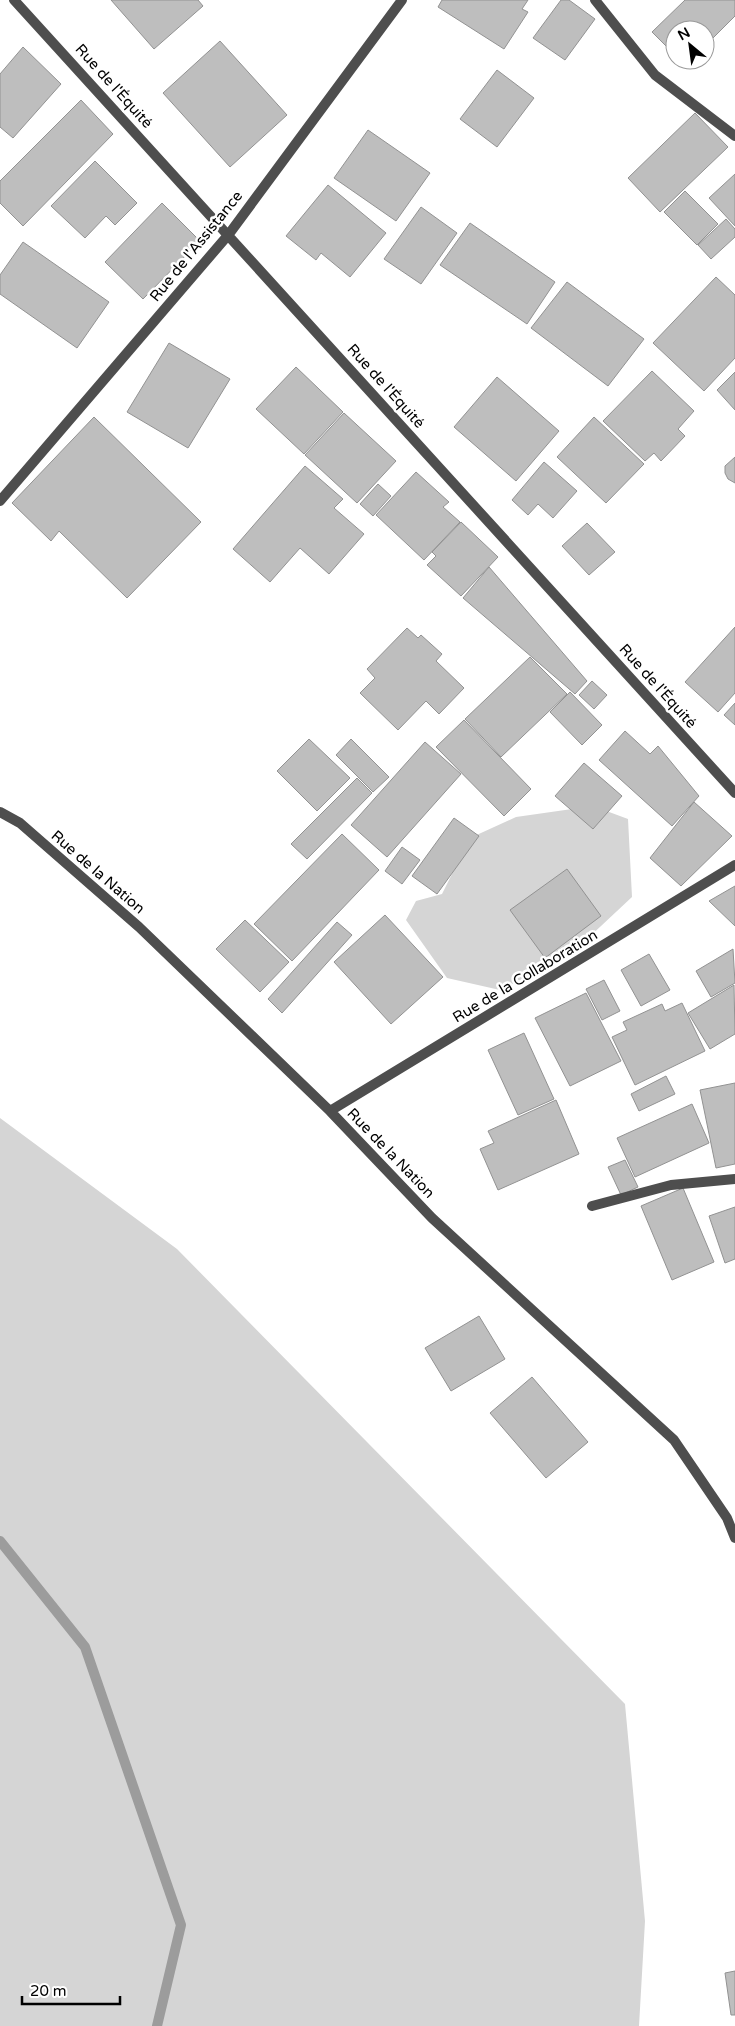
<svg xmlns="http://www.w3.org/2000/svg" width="735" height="2026" font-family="'Varela Round',sans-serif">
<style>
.green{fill:#d5d5d5}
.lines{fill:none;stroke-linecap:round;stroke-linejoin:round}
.stream{stroke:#9c9c9c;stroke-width:10}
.building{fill:#bebebe;stroke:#929292}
.street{stroke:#4e4e4e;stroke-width:10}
.labels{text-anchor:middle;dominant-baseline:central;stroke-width:5;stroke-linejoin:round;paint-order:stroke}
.street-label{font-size:15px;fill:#000;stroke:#fff}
</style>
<rect width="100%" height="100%" fill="#fff"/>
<path class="green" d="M593,806L628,819L632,897L570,955L500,990L447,978L406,920L416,901L442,894L470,838L516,817Z
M0,1118L177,1249L625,1704L645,1921L639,2026H0Z"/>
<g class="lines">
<path class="stream" d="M0,1541L85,1647L181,1925L157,2026"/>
</g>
<path class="building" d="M111,0H198L203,6L154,49Z
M442,0H528L522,9L528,12L504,49L438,7Z
M561,0H569L595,19L565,60L533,38Z
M685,0H735V16L705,46V30H675V55L652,32Z
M220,41L287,115L230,167L163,93Z
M23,47L61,84L13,138L0,127V74Z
M497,70L534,98L497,147L460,119Z
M81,100L113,134L23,226L0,203V181Z
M695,113L728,147L660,212L628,178Z
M368,130L430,173L396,221L334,178Z
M95,161L137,203L115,225L106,216L85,238L51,206Z
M735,174V226L709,198Z
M328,185L386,233L350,277L321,253L316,260L286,236Z
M685,191L718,224L697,245L664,212Z
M162,203L200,241L143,299L105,262Z
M421,207L457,233L421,284L384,259Z
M726,219L735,229V237L711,259L698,245Z
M470,223L555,282L527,324L440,265Z
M23,242L109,302L77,348L0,294V275Z
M716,277L735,295V358L704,391L653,343Z
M567,282L644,339L608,386L531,328Z
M169,343L230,379L188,448L127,412Z
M296,367L343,412L304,454L256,409Z
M652,371L694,411L678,429L685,436L661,461L654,453L645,461L603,421Z
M735,372V410L717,390Z
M497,377L559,431L516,481L454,427Z
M344,413L396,461L357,503L305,455Z
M94,417L201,522L127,598L59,531L51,541L12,503Z
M594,417L644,464L606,503L557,457Z
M735,457V483L728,479L725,473V466Z
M544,462L577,491L553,518L538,504L528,515L512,500Z
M305,466L343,499L334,508L364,534L329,574L300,548L270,582L233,549Z
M416,472L449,502L443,507L460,522L424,560L376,515Z
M378,484L391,496L373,516L360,504Z
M461,522L498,557L461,596L427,565L436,556L432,552Z
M587,523L615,552L589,575L562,546Z
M489,567L587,681L575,694L463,598Z
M735,627V693L718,712L685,682Z
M407,628L418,638L421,635L442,654L436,661L464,688L439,714L426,701L398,730L360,693L375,678L367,669Z
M530,657L567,694L501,757L465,719Z
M592,681L607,695L594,709L579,695Z
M570,692L602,725L582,745L550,712Z
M735,703V725L724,715Z
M464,720L531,789L504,816L436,747Z
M625,731L650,754L658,746L699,796L672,826L599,760Z
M309,739L350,778L317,811L277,771Z
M351,739L389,777L373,792L336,755Z
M425,742L461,774L387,857L351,825Z
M584,763L622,796L593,829L555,796Z
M357,778L372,793L307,859L291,844Z
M694,802L732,836L681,886L650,858Z
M454,818L479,836L437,894L412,876Z
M342,834L379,870L292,961L254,924Z
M402,847L420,860L402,884L385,871Z
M567,869L601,916L545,958L510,910Z
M735,886V926L709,901Z
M385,915L443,977L391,1024L334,962Z
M245,920L289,962L260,992L216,949Z
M337,922L352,935L282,1013L268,999Z
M733,949L735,983L711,997L696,971Z
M649,954L670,990L641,1006L621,970Z
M604,980L620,1011L602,1020L586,989Z
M734,985L735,1034L710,1049L688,1013Z
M586,993L621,1061L570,1086L535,1018Z
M682,1003L705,1051L635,1085L612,1037L627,1030L623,1022L662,1004L665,1011Z
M524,1033L554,1099L518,1115L488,1050Z
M666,1076L675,1094L639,1111L631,1094Z
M735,1083V1164L716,1168L700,1090Z
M556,1100L579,1154L498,1190L480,1149L494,1143L488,1131Z
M692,1104L709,1143L635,1177L617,1138Z
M625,1160L638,1187L621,1195L608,1167Z
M683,1188L714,1262L672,1280L641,1206Z
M735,1207V1259L725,1263L709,1216Z
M479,1316L505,1359L451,1391L425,1348Z
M532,1377L588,1442L546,1478L490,1413Z
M735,1971V2015H731L725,1973Z"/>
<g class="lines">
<path class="street" d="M14,0L735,793
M595,0L655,75L735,136
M0,501L229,234L402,0
M0,812L20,823L139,927L330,1111L432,1218L674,1440L727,1518L735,1538
M330,1111L735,865
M592,1206L671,1185L735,1179"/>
</g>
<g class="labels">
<g class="street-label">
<text transform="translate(114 86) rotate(48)">Rue de l'Équité</text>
<text transform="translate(196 246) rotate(-51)">Rue de l'Assistance</text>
<text transform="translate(386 386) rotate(48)">Rue de l'Équité</text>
<text transform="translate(658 686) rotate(48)">Rue de l'Équité</text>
<text transform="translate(98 872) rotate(41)">Rue de la Nation</text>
<text transform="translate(525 976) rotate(-31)">Rue de la Collaboration</text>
<text transform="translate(391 1153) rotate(46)">Rue de la Nation</text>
</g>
</g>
<g transform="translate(690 45) rotate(331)"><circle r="24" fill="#ffffff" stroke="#999999"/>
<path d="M0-4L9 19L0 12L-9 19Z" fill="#000000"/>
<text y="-8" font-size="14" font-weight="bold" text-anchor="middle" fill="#000000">N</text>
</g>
<path d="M22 1996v8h98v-8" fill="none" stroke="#000000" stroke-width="2.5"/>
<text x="30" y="1996" font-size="15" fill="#000000" stroke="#ffffff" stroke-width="4" paint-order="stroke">20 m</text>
</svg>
